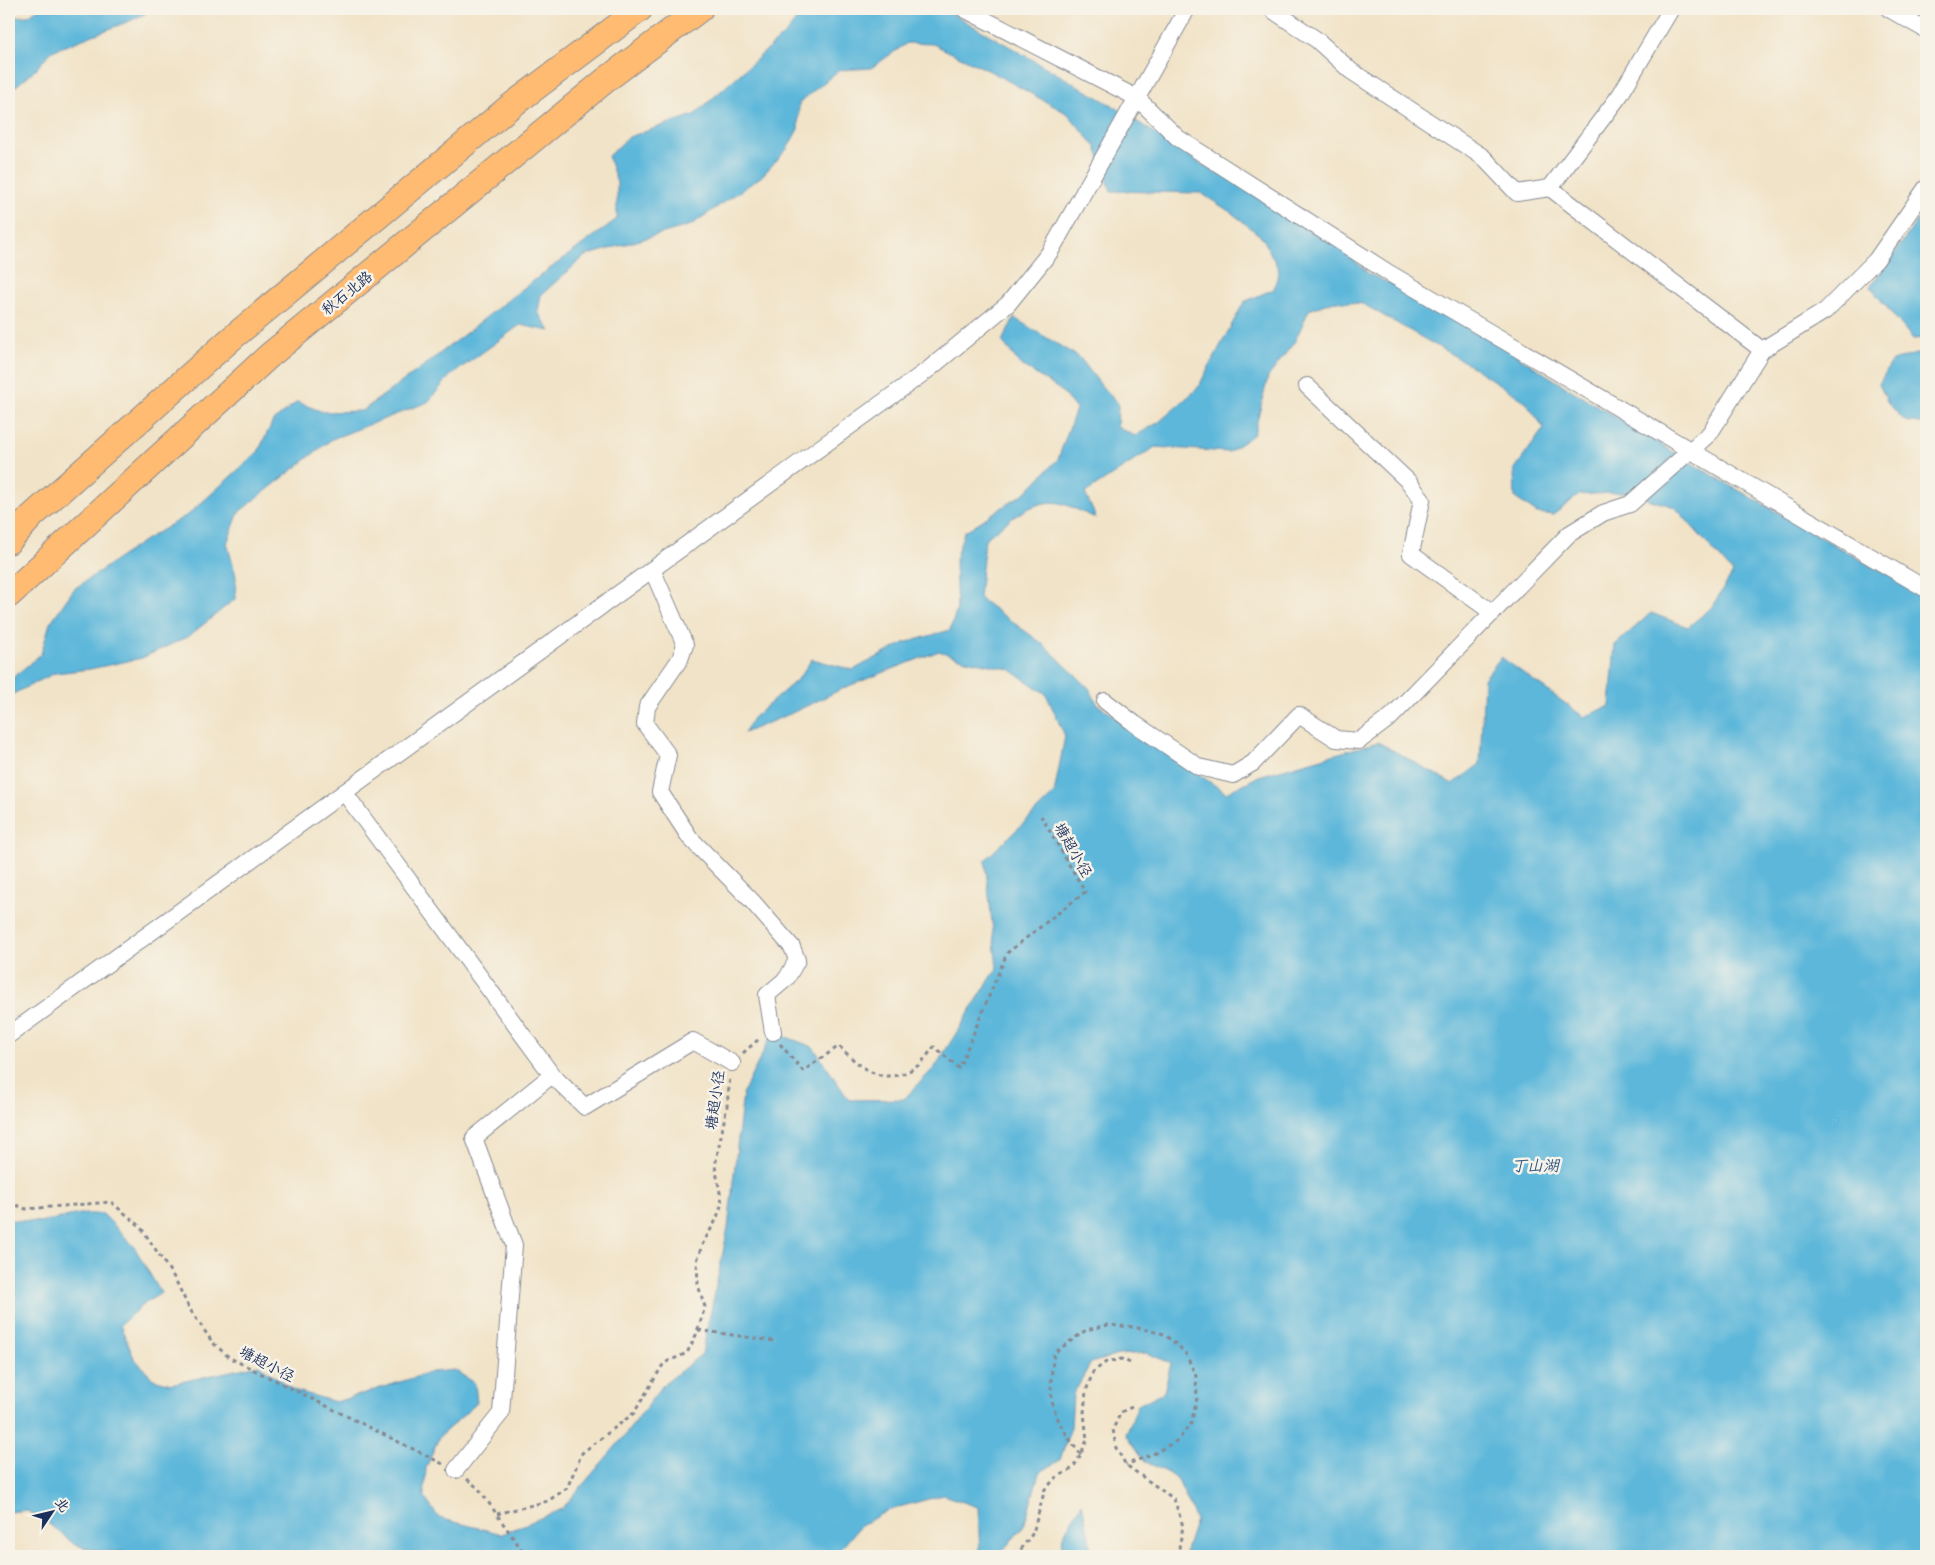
<svg xmlns="http://www.w3.org/2000/svg" width="1935" height="1565" font-family="'Comic Neue','LXGW WenKai TC',sans-serif">
<style>
.water{fill:#5db7da;stroke:#3c739c;fill-rule:evenodd}
.lines{fill:none;stroke-linecap:round;stroke-linejoin:round}
.street-casing{stroke:#868992;stroke-width:18}
.primary-casing{stroke:#868992;stroke-width:27}
.path{stroke:#868992;stroke-width:3;stroke-dasharray:4 4;stroke-linecap:butt}
.street{stroke:#fff;stroke-width:16}
.primary{stroke:#febb71;stroke-width:25}
.labels{text-anchor:middle;dominant-baseline:central;stroke-width:5;stroke-linejoin:round;paint-order:stroke}
.street-label{font-size:15px;fill:#1b2f5e;stroke:#f7f3e8}
.water-label{font-size:16px;font-style:italic;fill:#2f5883;stroke:#f7f3e8}
</style>
<rect width="100%" height="100%" fill="#f7f3e8"/>
<filter id="ink" filterUnits="userSpaceOnUse"><feTurbulence type="fractalNoise" baseFrequency=".02" numOctaves="2"/><feDisplacementMap in="SourceGraphic" scale="10" xChannelSelector="R" yChannelSelector="G"/><feConvolveMatrix kernelMatrix="1 2 1 2 8 2 1 2 1" color-interpolation-filters="sRGB"/></filter>
<filter id="wash" filterUnits="userSpaceOnUse"><feTurbulence type="fractalNoise" baseFrequency=".0096" numOctaves="4" result="noise"/><feDisplacementMap in="SourceGraphic" scale="20" xChannelSelector="R" yChannelSelector="G"/><feGaussianBlur stdDeviation="1.12" result="paint"/><feColorMatrix in="noise" values="0 0 0 0 0 0 0 0 0 0 0 0 0 0 0 0 0 1.4 0 .05"/><feComposite in="paint" operator="in"/></filter>
<g filter="url(#wash)">
<rect width="100%" height="100%" fill="#f1e3c7"/>
<path class="water" d="M38,9H154L132,20L52,51L35,70L9,92V17L28,16Z
M805,9H944L1115,107L1206,167L1300,209L1369,274L1438,305L1558,382L1698,467L1866,563L1926,593V1556H1184L1196,1520L1177,1478L1145,1461L1126,1434L1138,1405L1164,1392L1171,1363L1146,1353L1118,1355L1091,1363L1073,1394L1071,1427L1060,1460L1039,1473L1024,1526L998,1556H980L978,1507L943,1495L888,1510L860,1526L835,1556H157L124,1552L98,1551L75,1545L49,1524L26,1510L9,1512V1220L42,1222L79,1214H103L133,1245L161,1293L141,1306L120,1325L134,1358L153,1379L171,1384L259,1365L293,1390L336,1402L432,1372L455,1370L475,1384L477,1403L439,1437L426,1468L424,1497L439,1518L502,1534L562,1509L622,1439L662,1386L702,1354L728,1228L743,1093L773,1032L813,1047L849,1100L904,1099L935,1067L997,968L985,860L1054,794L1065,736L1046,694L1009,669L966,660L939,651L846,687L792,713L744,733L753,718L798,679L812,659L853,670L904,643L950,630L957,609L955,560L964,532L1026,492L1058,459L1076,409L1060,390L1020,364L1002,341L1014,318L1080,358L1104,389L1118,403L1117,427L1135,436L1159,422L1197,389L1244,302L1274,289L1279,270L1263,238L1232,213L1201,193L1111,191L1096,147L1068,114L992,72L933,44L907,43L871,68L839,70L799,103L798,129L787,149L762,176L691,225L585,256L541,295L538,312L550,331L520,325L450,376L428,402L332,439L239,512L227,543L236,576L235,599L189,636L142,658L90,669L55,673L9,696V681L41,654L50,623L74,589L145,540L189,514L258,452L273,421L297,402L323,412L362,411L429,362L517,293L617,219V183L608,156L629,137L694,115L786,33ZM1334,301L1363,304L1465,362L1525,401L1544,428L1514,470L1515,498L1537,513L1553,515L1579,495L1623,492L1675,507L1733,573L1711,608L1688,627L1651,613L1615,645L1610,706L1584,717L1501,657L1484,679L1480,764L1453,784L1378,742L1259,776L1226,793L1098,705L1089,688L1043,644L979,598L985,539C1006,523 1032,498 1060,503C1072,506 1085,514 1096,518L1085,493L1155,447L1229,452L1254,434L1268,377L1295,341L1309,310Z
M1926,209V338L1913,339L1870,287Z
M1926,351V424L1905,421L1888,403L1879,384L1892,361Z
M1082,1503L1093,1556H1061L1063,1536Z"/>
</g>
<g filter="url(#ink)">
<g class="lines">
<g class="street-casing">
<path id="street" d="M964,9L1137,98L1178,138L1389,273L1926,589
M1271,9L1317,40L1351,71L1483,157L1517,193L1550,188L1762,350
M1889,9L1926,30
M1550,188L1620,95L1671,9
M1307,386L1409,482L1422,500L1411,554L1493,613
M652,569L685,645L680,659L647,707L645,724L668,755L660,792L690,838L752,901L792,947L797,960L787,978L767,995L773,1032
M1105,701L1135,724L1199,767L1233,775L1253,763L1299,715L1336,739L1359,741L1392,716L1569,534L1603,513L1630,504L1710,433L1762,350L1825,311L1876,260L1926,188
M344,792L552,1075L474,1138L514,1245L501,1413L456,1470
M9,1035L929,369L1008,304L1050,252L1187,9
M552,1075L585,1107L693,1041L732,1063"/>
</g>
<g class="primary-casing">
<path id="primary" d="M9,541L32,516L232,338L507,109L640,9
M9,595L270,355L607,79L700,9"/>
</g>
<path class="path" d="M780,1044L803,1071L839,1046C862,1069 883,1088 916,1067C923,1062 929,1053 934,1047L959,1068L1007,953L1085,892L1041,816
M743,1053L759,1039
M9,1202L26,1209L111,1202L140,1226L175,1279L189,1308L213,1343L230,1358L443,1464
M698,1330L774,1341
M1132,1407L1121,1412L1113,1429L1116,1448L1126,1465L1174,1499L1183,1526L1179,1548L1175,1556
M1081,1454C1075,1448 1070,1440 1065,1432C1047,1403 1050,1386 1054,1353L1086,1330L1108,1325L1134,1327L1164,1334L1185,1352L1196,1376L1197,1398L1191,1424L1178,1440L1155,1453L1126,1465
M467,1479L479,1489L526,1556
M497,1514L548,1501L567,1488L582,1453L634,1413L664,1363L687,1353L696,1335L705,1307L698,1285L697,1261L702,1245L716,1220L722,1203L715,1166L727,1106L730,1077
M1016,1556L1033,1533L1045,1489L1057,1477L1073,1468L1081,1454L1087,1440L1084,1413L1086,1391L1093,1372L1106,1362L1122,1359L1130,1363"/>
<use href="#street" class="street"/>
<use href="#primary" class="primary"/>
</g>
</g>
<g class="labels">
<g class="street-label">
<text transform="translate(347 293) rotate(-39)">秋石北路</text>
<text transform="translate(1073 850) rotate(60)">塘超小径</text>
<text transform="translate(715 1100) rotate(-82)">塘超小径</text>
<text transform="translate(267 1364) rotate(27)">塘超小径</text>
</g>
<g class="water-label">
<text x="1535" y="1166">丁山湖</text>
</g>
</g>
<rect width="1935" height="1565" fill="none" stroke="#f7f3e8" stroke-width="30"/>
<g transform="translate(52 1512) rotate(55)" stroke="#f7f3e8" stroke-width="4" paint-order="stroke">
<path d="M0-4L9 19L0 12L-9 19Z" fill="#1b2f5e"/>
<text y="-8" font-size="14" font-weight="bold" text-anchor="middle" fill="#1b2f5e">北</text>
</g>
</svg>
